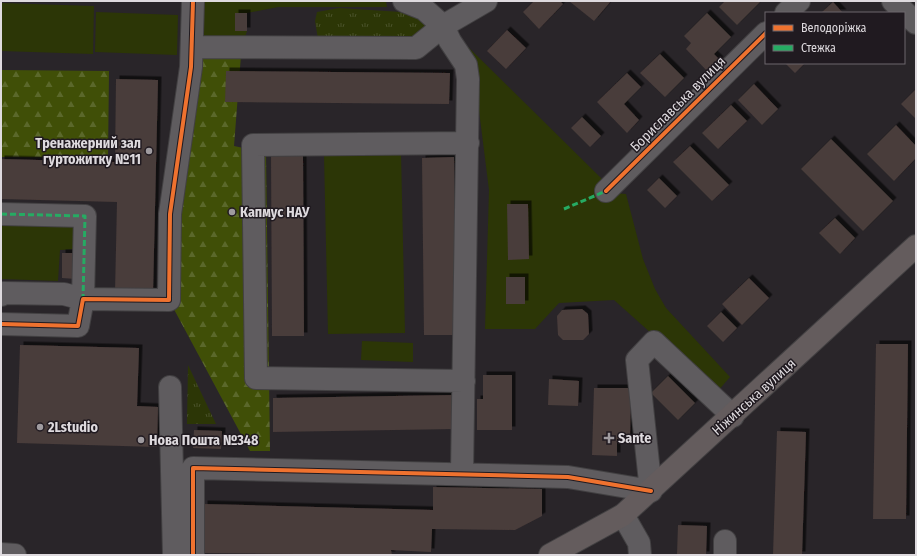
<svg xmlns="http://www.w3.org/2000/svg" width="917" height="556" font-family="'Fira Sans Condensed',sans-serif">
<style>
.green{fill:#2c3606}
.forest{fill:url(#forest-firs)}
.park{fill:url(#park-tufts)}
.building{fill:#493c3a;filter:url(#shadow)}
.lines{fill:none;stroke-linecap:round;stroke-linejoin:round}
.minor-casing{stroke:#424042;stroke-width:24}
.major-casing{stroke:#424042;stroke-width:24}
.minor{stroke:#5f5c5f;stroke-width:22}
.major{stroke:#645c5d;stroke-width:22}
.quiet{stroke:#26ab63;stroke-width:3;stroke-dasharray:6 3;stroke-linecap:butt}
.cycleway-casing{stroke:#201a20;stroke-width:6}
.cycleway{stroke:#ef722f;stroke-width:4}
.poi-dot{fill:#9f9b9f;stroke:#201a20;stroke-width:1.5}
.labels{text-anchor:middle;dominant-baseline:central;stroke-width:3;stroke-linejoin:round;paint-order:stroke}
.street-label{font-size:14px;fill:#dedade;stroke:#201a20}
.poi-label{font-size:14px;font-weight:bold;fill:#dedade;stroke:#201a20;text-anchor:start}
</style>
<defs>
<pattern id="forest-firs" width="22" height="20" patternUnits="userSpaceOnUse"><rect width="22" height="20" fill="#404f07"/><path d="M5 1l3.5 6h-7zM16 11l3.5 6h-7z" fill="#5b682b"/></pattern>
<pattern id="park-tufts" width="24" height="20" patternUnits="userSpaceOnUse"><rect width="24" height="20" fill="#2c3606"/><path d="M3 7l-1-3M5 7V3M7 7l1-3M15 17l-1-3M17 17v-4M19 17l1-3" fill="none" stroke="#4a522a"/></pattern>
<filter id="shadow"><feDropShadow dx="3.5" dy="-3.5" stdDeviation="0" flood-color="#0009"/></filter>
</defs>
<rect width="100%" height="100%" fill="#292529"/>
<path class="green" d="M198,1H386L387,7H278L247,13H235V31H247L244,40L195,43Z
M1,3L94,6L93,54L1,51Z
M96,12L178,15L177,55L95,52Z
M462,41L602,179L603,186L613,193L626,194L643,259L655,289L666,308L730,377L717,392L614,300L559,303L535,329H485L489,190L474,71Z
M401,153L405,333L328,334L324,155Z
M1,221L79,222L77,249L60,250L58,281L1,279Z
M362,341L413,343V362L361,360Z"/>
<path class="forest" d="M192,47L241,55L234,146L266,153L270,451H250L169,300Z
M1,70L109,71L108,158L1,157Z"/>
<path class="park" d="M339,8L417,13L427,26L415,38L318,39L315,21L317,12Z
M188,365L216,424H187Z"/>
<path class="building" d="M534,1H560L563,4L539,29L523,12Z
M569,1H611L594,21Z
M725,1H761L737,25L719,7Z
M833,2L843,13H821Z
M235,13H247V31H235Z
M707,13L731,37L714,54L720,60L708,72L686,49L691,43L684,36Z
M507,30L526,48L506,69L487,51Z
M660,54L684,78L665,97L640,73Z
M785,63H805L795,73Z
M226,71L450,73L449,104L225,102Z
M627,73L641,87L624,104L639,120L627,133L597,102Z
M116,79L158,80L153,293H115L117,202L1,199V159L115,162Z
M754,84L778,109L762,125L738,100Z
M916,89V119L901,104Z
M731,105L747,121L718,149L702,133Z
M582,117L601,136L590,147L571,128Z
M896,125L916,146V158L894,181L867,154Z
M831,139L893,201L863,231L801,169Z
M690,146L729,185L712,201L673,162Z
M271,154H303L304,336H272Z
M454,157L456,335H424L422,158Z
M659,178L677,196L665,208L647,190Z
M507,204H528L529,259L508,260Z
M835,218L855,238L840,254L819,233Z
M62,253H77L76,279L62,278Z
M506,277H525V304H506Z
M749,278L769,298L742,325L722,304Z
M582,309L588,314L589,334L583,340H563L558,335L557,316L562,310Z
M721,312L737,328L723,342L707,326Z
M876,344H908L906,519H873Z
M20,345L139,348L137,406L158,407L157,447L17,443Z
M483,375H512V430H477V399H483Z
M668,376L695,403L678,420L651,393Z
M549,379L579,381L578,406L548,405Z
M594,388H631L630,439H617V456L592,455Z
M454,395L455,429L273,432V398Z
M194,430L222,431L221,449L193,448Z
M777,431L806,432L802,555H773Z
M433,487L542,489V516L515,530L432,529L431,552L391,550L392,555L204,553V504L433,510Z
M678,525L707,526L706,555H677Z"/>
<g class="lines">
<g class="minor-casing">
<path id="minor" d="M404,1L424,9L443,26L450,41L466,65L468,79L462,473
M893,1L916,23
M786,13L799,1
M192,47L416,48L443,26L486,1
M606,191L766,33
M1,214L85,216L83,299L64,294L3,293L1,295
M1,324L78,326L83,299L169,300L170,214L191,67L193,1
M464,381L256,378L253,145L468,143
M170,387L174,555
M623,515L639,543L640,555
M1,554L15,555
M193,555V468L568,477L651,491L637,360L654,342L733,416
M725,555V541"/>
</g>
<g class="major-casing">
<path id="major" d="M550,555L623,515L916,246"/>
</g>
<use href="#minor" class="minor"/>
<use href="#major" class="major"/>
<path class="quiet" d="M564,209L606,191
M1,214L85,216L83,299"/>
<g class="cycleway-casing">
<path id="cycleway" d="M606,191L766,33
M1,324L78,326L83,299L169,300L170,214L191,67L193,1
M193,555V468L568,477L651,491"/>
</g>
<use href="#cycleway" class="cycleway"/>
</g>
<g class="poi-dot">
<circle cx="149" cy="151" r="4"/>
<circle cx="232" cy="212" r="4"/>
<circle cx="40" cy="427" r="4"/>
<path d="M607 432h4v4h4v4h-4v4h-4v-4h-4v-4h4z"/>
<circle cx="141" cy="440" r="4"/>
</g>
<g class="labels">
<g class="street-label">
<text transform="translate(678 104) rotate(-45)">Бориславська вулиця</text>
<text transform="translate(754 397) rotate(-42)">Ніжинська вулиця</text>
</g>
<g class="poi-label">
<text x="141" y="143" text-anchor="end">Тренажерний зал<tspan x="141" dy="16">гуртожитку №11</tspan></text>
<text x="240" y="212">Капмус НАУ</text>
<text x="48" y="427">2Lstudio</text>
<text x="618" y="438">Sante</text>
<text x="149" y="440">Нова Пошта №348</text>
</g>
</g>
<rect width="917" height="556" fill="none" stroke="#dedade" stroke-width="4"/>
<rect x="765" y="12" width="140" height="52" fill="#201a20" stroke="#6c676c"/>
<rect x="773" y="25" width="20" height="6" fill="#ef722f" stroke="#6c676c"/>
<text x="801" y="32" font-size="12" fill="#dedade">Велодоріжка</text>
<rect x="773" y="45" width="20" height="6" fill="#26ab63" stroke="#6c676c"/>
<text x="801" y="52" font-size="12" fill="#dedade">Стежка</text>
</svg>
